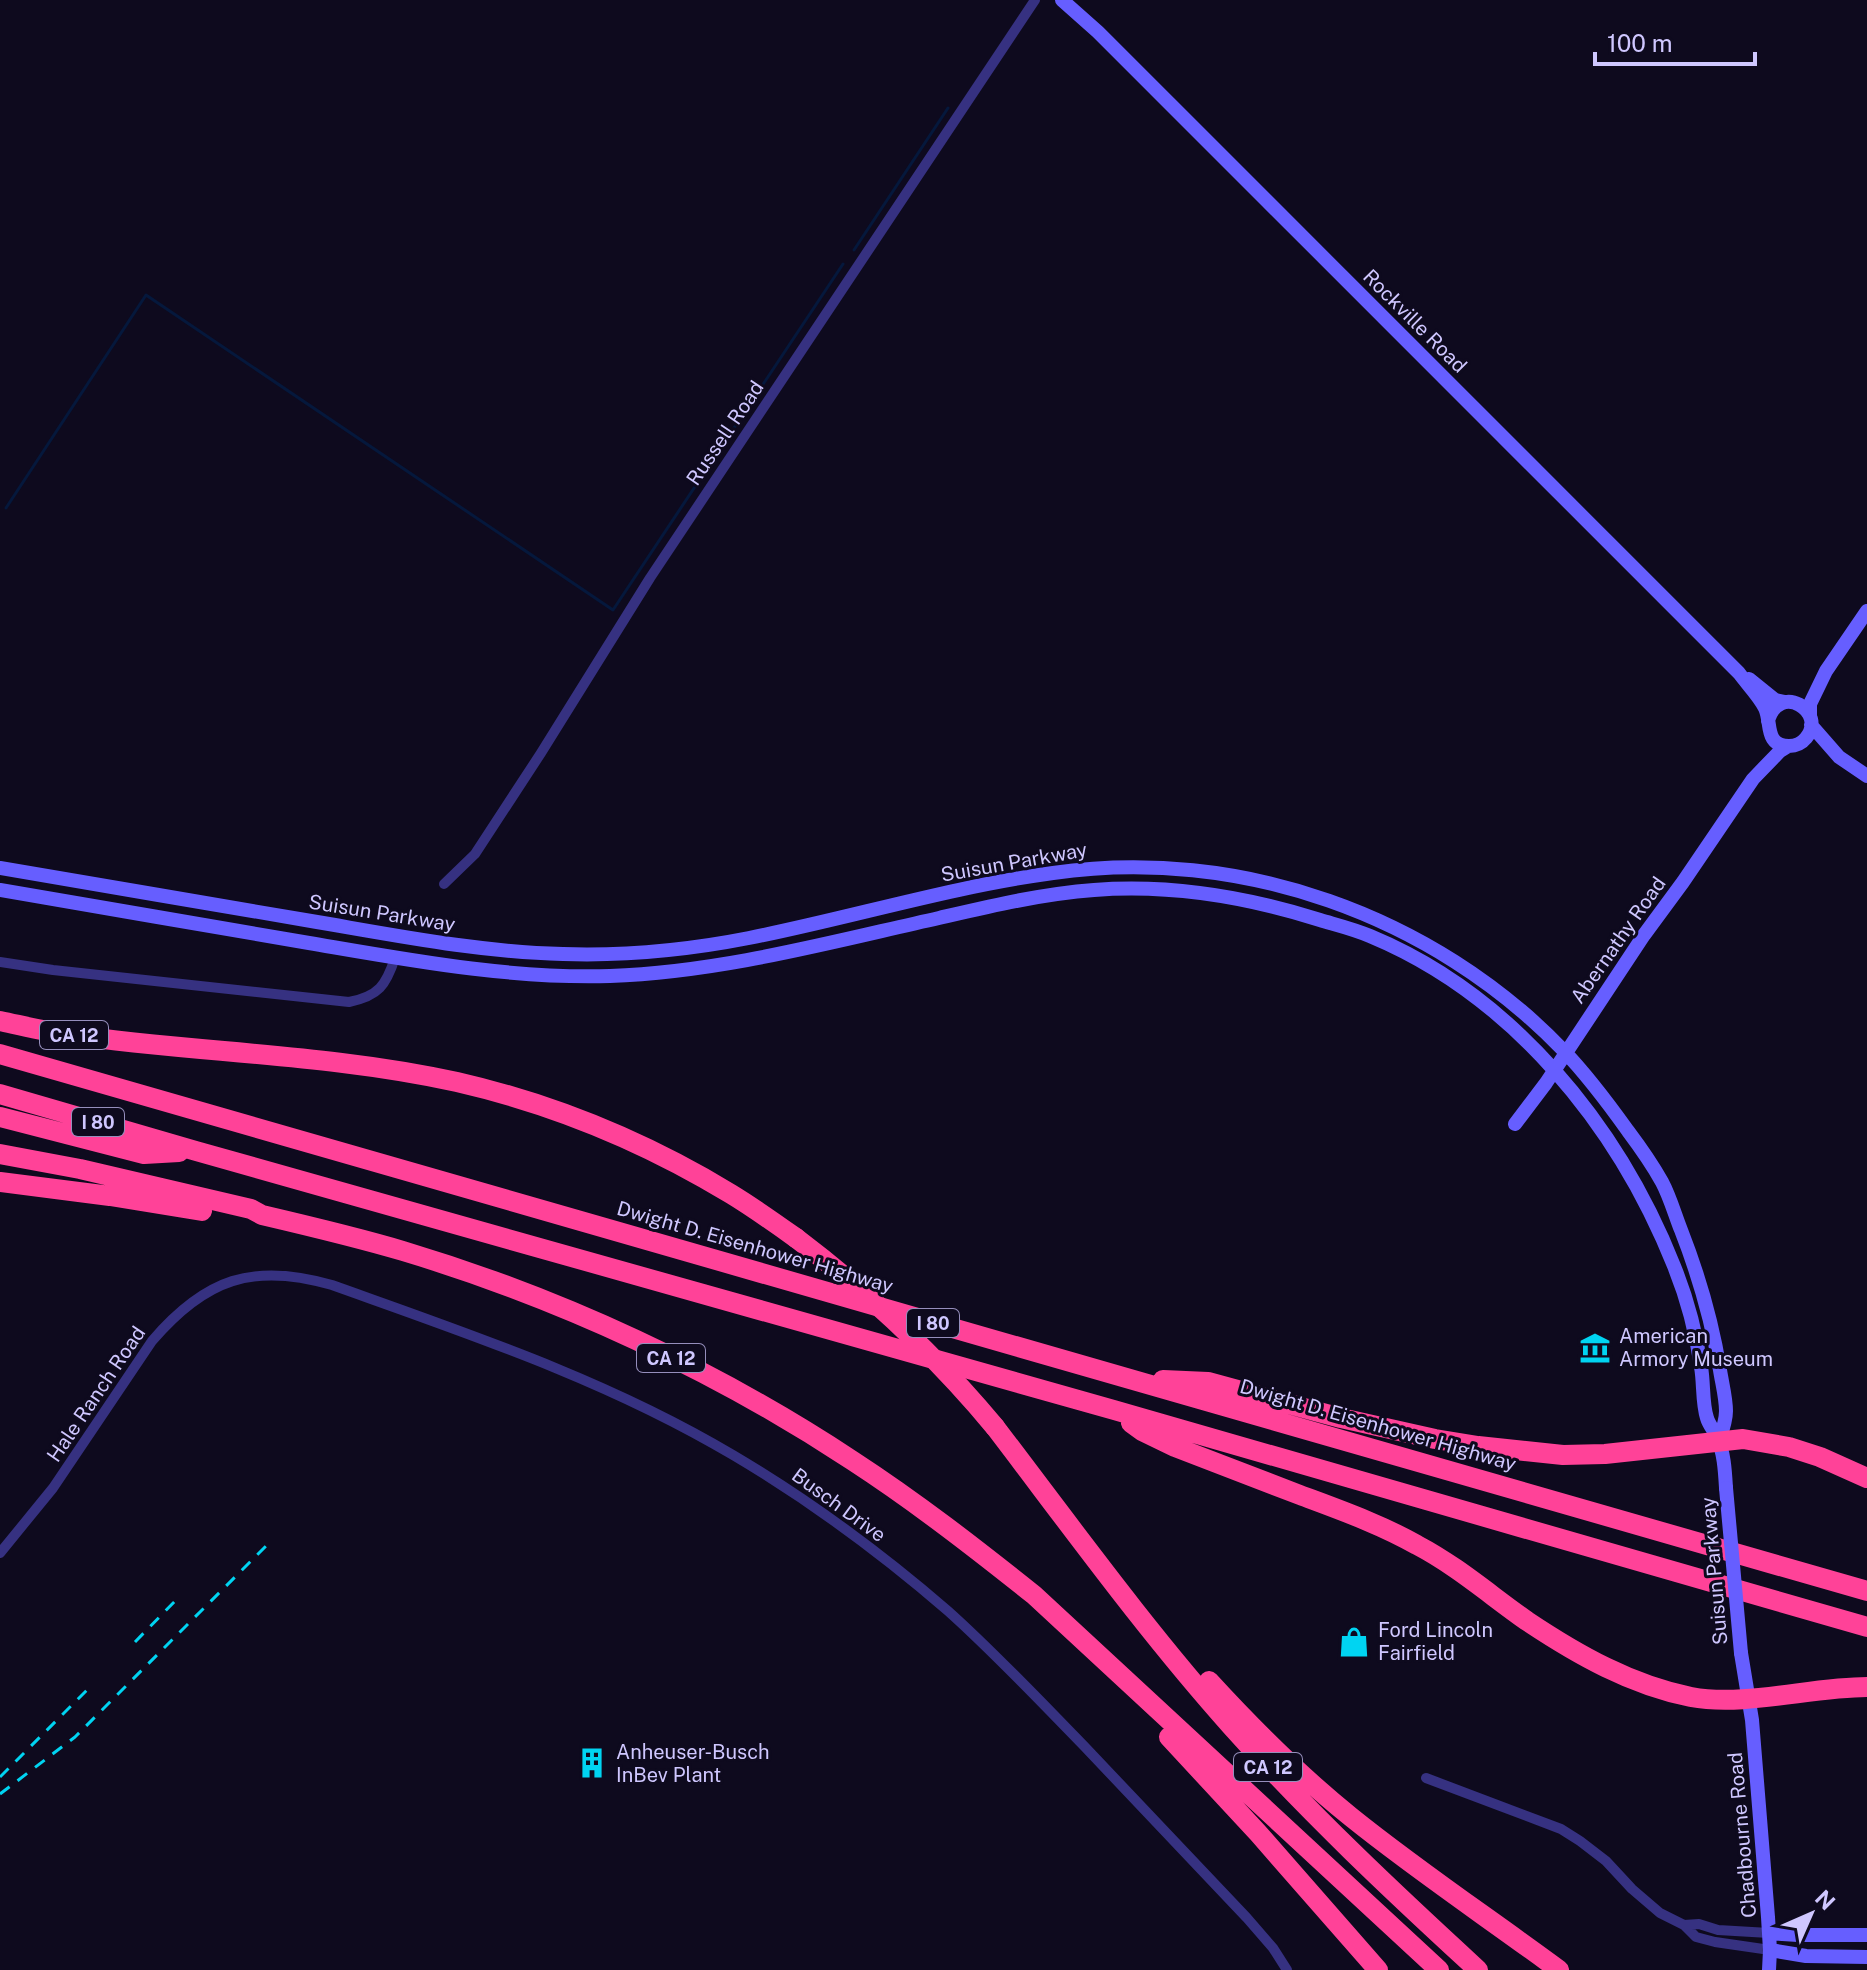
<svg xmlns="http://www.w3.org/2000/svg" width="1867" height="1970" font-family="'Public Sans',sans-serif">
<style>
.lines{fill:none;stroke-linecap:round;stroke-linejoin:round}
.stream{stroke:#05183c;stroke-width:3}
.street{stroke:#363181;stroke-width:10}
.secondary{stroke:#665eff;stroke-width:14}
.highway{stroke:#ff4298;stroke-width:20}
.rail{stroke:#00d4f2;stroke-width:3;stroke-dasharray:12 10;stroke-linecap:butt}
.secondary-bridge{stroke:#665eff;stroke-width:14}
.highway-bridge{stroke:#ff4298;stroke-width:20}
.labels{text-anchor:middle;dominant-baseline:central;stroke-width:6;stroke-linejoin:round;paint-order:stroke}
.shield{fill:#0e0a1e;stroke:#958ebc;stroke-width:2}
.shield-label{font-size:18px;font-weight:bold;fill:#cfc7ff}
.street-label{font-size:20px;fill:#cfc7ff;stroke:#0e0a1e}
.poi-label{font-size:20px;fill:#cfc7ff;stroke:#0e0a1e;text-anchor:start}
</style>
<rect width="100%" height="100%" fill="#0e0a1e"/>
<g class="lines">
<path class="stream" d="M854,250L948,108
M6,508L146,295L613,610L843,264"/>
<path class="street" d="M444,884L475,854L541,753L650,578L1035,0
M0,962L53,970L349,1002C379,996 386,985 395,958
M0,1553L53,1488L152,1341C205,1279 253,1262 332,1285C469,1334 607,1380 733,1455C809,1500 881,1553 948,1611C996,1654 1040,1701 1085,1747C1139,1804 1193,1861 1247,1918L1273,1948L1287,1970
M1426,1778L1561,1829L1580,1841L1606,1861L1632,1889L1660,1913L1684,1925L1696,1937L1715,1942L1770,1950
M1684,1925L1699,1924L1718,1930L1769,1933"/>
<path class="secondary" d="M1062,0L1098,32L1739,673C1747,684 1759,696 1765,708C1772,722 1764,746 1789,746C1796,746 1802,743 1806,738C1828,712 1779,681 1768,721
M1749,679L1775,700L1785,702
M1810,716V704L1826,671L1867,611
M1811,725L1839,757L1867,776
M0,868C106,886 211,904 317,922C399,936 480,952 563,954C625,956 688,950 749,938C850,918 950,887 1053,873C1239,846 1433,915 1563,1050C1587,1075 1608,1103 1628,1131C1640,1147 1652,1164 1662,1182C1670,1197 1675,1215 1681,1230C1699,1276 1712,1321 1720,1370C1722,1383 1726,1398 1726,1411C1726,1421 1722,1432 1719,1441
M0,890C103,908 206,925 309,943C409,960 509,979 610,976C722,972 831,942 939,918C991,906 1041,894 1094,890C1171,884 1247,897 1320,920C1337,925 1354,929 1370,936C1512,995 1618,1125 1674,1266C1687,1298 1696,1332 1701,1367C1704,1383 1702,1403 1707,1418C1709,1425 1714,1430 1717,1437C1724,1452 1725,1471 1726,1488
M1515,1124L1546,1083L1644,935L1683,882L1753,779L1780,751L1788,746
M1741,1653L1752,1720L1768,1917L1770,1950L1769,1970
M1769,1933L1798,1935H1867
M1770,1950L1806,1956L1867,1957"/>
<path class="highway" d="M0,1021C24,1026 48,1032 72,1035C200,1053 330,1054 457,1082C553,1104 647,1143 731,1194C754,1208 775,1223 796,1238
M0,1054L1867,1591
M0,1094L196,1151L1114,1410L1867,1627
M0,1117L144,1154L179,1152
M0,1154L80,1169L251,1209L262,1215C309,1226 356,1237 403,1251C560,1298 717,1371 853,1461C916,1502 975,1548 1034,1595L1439,1970
M0,1182L110,1196L202,1211
M1163,1380L1208,1382L1341,1418L1435,1439L1478,1446L1563,1455L1605,1454L1743,1439L1789,1447L1820,1457L1867,1478
M1131,1423L1142,1431L1175,1447C1216,1463 1258,1479 1300,1495C1340,1510 1380,1524 1417,1545C1457,1566 1490,1595 1527,1621C1578,1655 1631,1685 1691,1697C1745,1707 1811,1687 1867,1687
M995,1427C1072,1528 1147,1632 1232,1727C1309,1813 1393,1892 1478,1970
M1209,1681C1253,1729 1300,1776 1351,1817C1418,1871 1490,1919 1559,1970
M1169,1737L1258,1833L1378,1970"/>
<path class="rail" d="M135,1642L177,1599
M0,1777L92,1685
M0,1794L75,1737L270,1542"/>
<path class="secondary-bridge" d="M1726,1488L1741,1653"/>
<path class="highway-bridge" d="M796,1238C870,1294 936,1356 995,1427"/>
</g>
<defs>
<g id="museum-bare" transform="scale(2.4)"><path d="M0-6L6-3V-2H-6V-3ZM-5-1h2V3h-2ZM-1-1h2V3h-2ZM3-1h2V3H3ZM-6 4H6V6H-6Z" fill="#00d4f2" stroke="#0e0a1e" stroke-width="2.5" paint-order="stroke"/></g>
<g id="shop-bare" transform="scale(2.4)"><path d="M-5-2.5h2.3a2.7 3.5 0 0 1 5.4 0H5L5.5 6h-11ZM-1.5-2.5h3a1.5 2.3 0 0 0-3 0Z" fill="#00d4f2" stroke="#0e0a1e" stroke-width="2.5" paint-order="stroke"/></g>
<g id="building-bare" transform="scale(2.4)"><path d="M-4-6H4V6H1V3H-1V6H-4ZM-2.5-4.3h1.7v1.8h-1.7ZM.8-4.3h1.7v1.8H.8ZM-2.5-1h1.7V.8h-1.7ZM.8-1h1.7V.8H.8Z" fill="#00d4f2" stroke="#0e0a1e" stroke-width="2.5" paint-order="stroke"/></g>
</defs>
<g fill-rule="evenodd">
<use href="#museum-bare" x="1595" y="1348"/>
<use href="#shop-bare" x="1354" y="1642"/>
<use href="#building-bare" x="592" y="1763"/>
</g>
<g class="labels">
<g class="shield">
<rect x="40" y="1021" width="68" height="28" rx="6"/>
<rect x="72" y="1108" width="52" height="28" rx="6"/>
<rect x="907" y="1309" width="52" height="28" rx="6"/>
<rect x="637" y="1344" width="68" height="28" rx="6"/>
<rect x="1234" y="1753" width="68" height="28" rx="6"/>
</g>
<g class="shield-label">
<text x="74" y="1035">CA 12</text>
<text x="98" y="1122">I 80</text>
<text x="933" y="1323">I 80</text>
<text x="671" y="1358">CA 12</text>
<text x="1268" y="1767">CA 12</text>
</g>
<g class="street-label">
<text transform="translate(1415 321) rotate(45)">Rockville Road</text>
<text transform="translate(725 433) rotate(-56)">Russell Road</text>
<text transform="translate(1014 862) rotate(-10)">Suisun Parkway</text>
<text transform="translate(382 913) rotate(9)">Suisun Parkway</text>
<text transform="translate(1618 940) rotate(-55)">Abernathy Road</text>
<text transform="translate(755 1247) rotate(16)">Dwight D. Eisenhower Highway</text>
<text transform="translate(96 1394) rotate(-56)">Hale Ranch Road</text>
<text transform="translate(1378 1425) rotate(16)">Dwight D. Eisenhower Highway</text>
<text transform="translate(839 1505) rotate(36)">Busch Drive</text>
<text transform="translate(1714 1571) rotate(-95)">Suisun Parkway</text>
<text transform="translate(1742 1835) rotate(-95)">Chadbourne Road</text>
</g>
<g class="poi-label">
<text x="1619" y="1336">American<tspan x="1619" dy="23">Armory Museum</tspan></text>
<text x="1378" y="1630">Ford Lincoln<tspan x="1378" dy="23">Fairfield</tspan></text>
<text x="616" y="1752">Anheuser-Busch<tspan x="616" dy="23">InBev Plant</tspan></text>
</g>
</g>
<g transform="translate(1811 1914) rotate(45)" stroke="#0e0a1e" stroke-width="6" paint-order="stroke">
<path d="M0-6L14 30L0 20L-14 30Z" fill="#cfc7ff"/>
<text y="-12" font-size="22" font-weight="bold" text-anchor="middle" fill="#cfc7ff">N</text>
</g>
<path d="M1595 52v12h160v-12" fill="none" stroke="#cfc7ff" stroke-width="4"/>
<text x="1607" y="52" font-size="24" fill="#cfc7ff" stroke="#0e0a1e" stroke-width="6" paint-order="stroke">100 m</text>
</svg>
